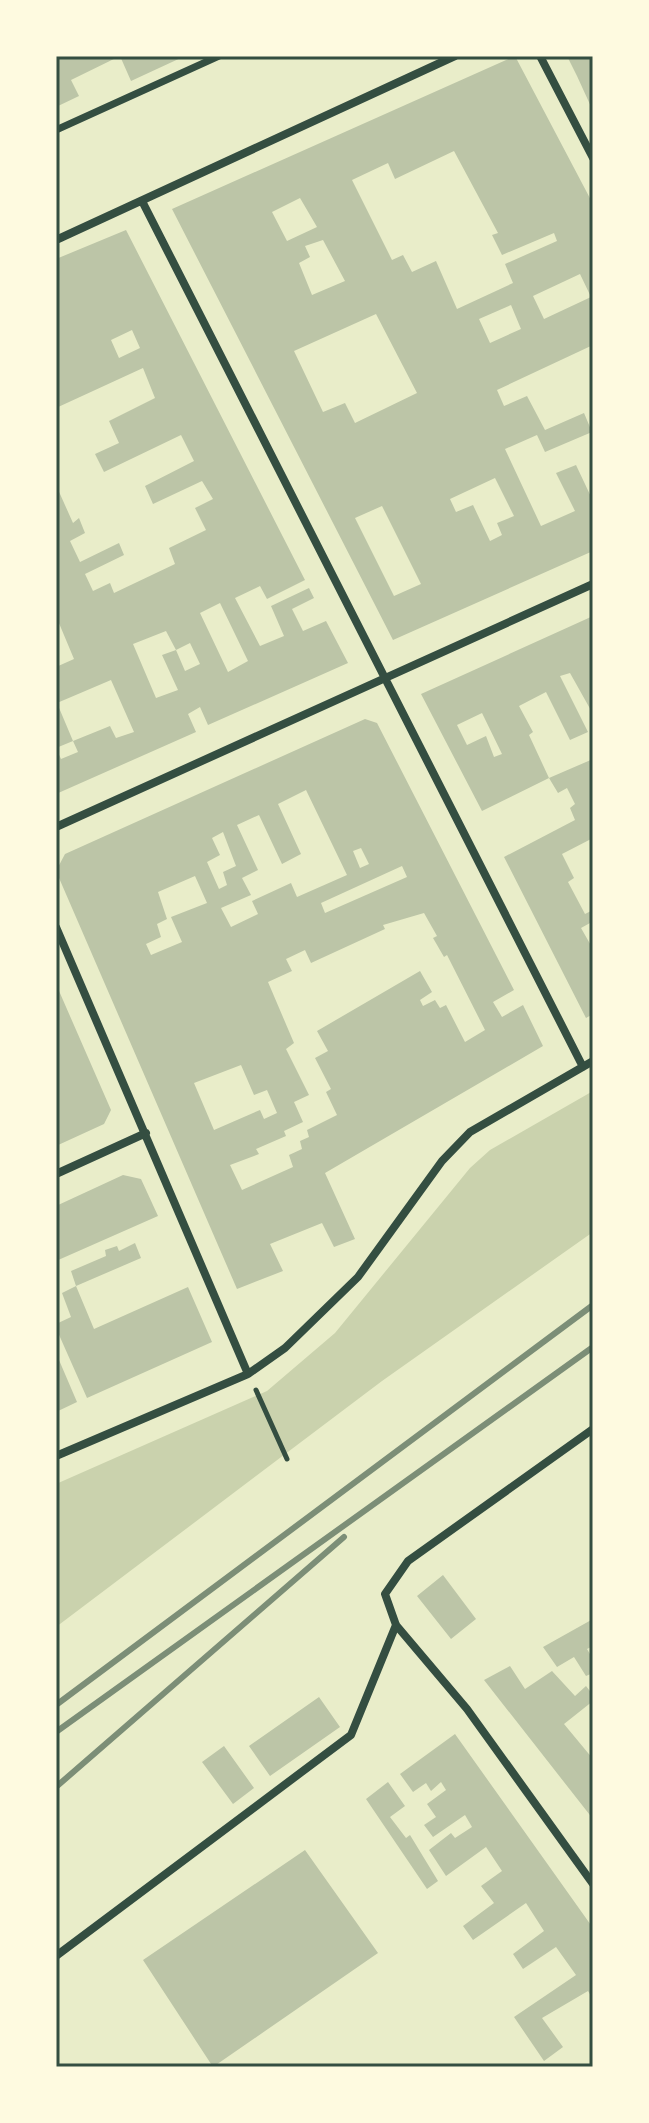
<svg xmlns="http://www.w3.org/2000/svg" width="649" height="2123" font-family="'Noto Sans',sans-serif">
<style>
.green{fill:#cad2ad}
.building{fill:#bcc5a7;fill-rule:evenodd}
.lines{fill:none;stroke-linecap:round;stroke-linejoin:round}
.path{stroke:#344e41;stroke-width:5}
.pedestrian{stroke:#344e41;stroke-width:7}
.minor{stroke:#344e41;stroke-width:8}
.rail{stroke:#7c8e77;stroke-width:6}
.neatline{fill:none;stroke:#344e41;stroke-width:3}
</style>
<rect width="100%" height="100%" fill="#e9edc9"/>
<path class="green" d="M593,1091V1232L382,1381L56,1627V1484L267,1391L335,1333L470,1168L490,1150Z"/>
<path class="building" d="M56,56H185L131,81L120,56L71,80L79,96L56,107Z
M515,56L593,204V345L497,390L504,406L527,396L545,430L584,413L592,432L545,452L537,435L505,449L541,526L575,511L556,473L576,465L593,501V551L393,640L172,209ZM454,151L498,233L492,235L502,255L554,233L557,241L505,264L513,283L457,309L436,261L412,272L403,255L392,260L352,180L388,163L395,179ZM300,198L317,227L287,241L272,212ZM323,240L345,281L312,295L299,263L310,257L305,246ZM580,274L591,297L544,319L533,296ZM511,305L521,329L490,343L479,319ZM376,314L417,393L355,423L345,403L323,412L294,351ZM495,478L514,516L497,523L502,535L490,541L473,505L456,512L450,499ZM382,506L421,584L394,596L355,518Z
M567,56H593V111L577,76Z
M126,230L305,580L267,599L260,586L235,598L260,646L284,636L271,606L309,588L314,598L292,609L303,631L326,621L348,663L208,725L200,707L188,714L196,732L56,794V667L74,659L56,616V485L73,523L79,518L85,533L70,541L80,562L119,543L124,555L85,574L93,591L110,583L114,593L175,564L169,548L206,530L195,508L213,499L202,481L153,504L145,486L194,461L181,435L104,472L95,454L119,443L109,421L155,398L143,368L56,408V259ZM132,330L140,348L119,358L111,340ZM220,603L248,661L228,672L200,613ZM166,631L176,650L162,655L178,690L156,698L133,644ZM190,643L200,664L185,671L176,650ZM111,680L134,732L116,738L110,726L73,741L78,752L61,759L56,748L73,741L57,703Z
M593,616V714L570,673L560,676L588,732L570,740L546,692L519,706L533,732L529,735L549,778L482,811L421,694ZM482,713L502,754L494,757L486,736L467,745L457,725Z
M365,719L377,723L514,990L493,1002L502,1017L523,1005L543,1046L325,1173L355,1239L334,1247L322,1223L270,1244L283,1271L237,1289L56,871L65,854ZM306,790L347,875L297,897L291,883L252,901L258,914L231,927L221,908L251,895L242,878L258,870L237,825L259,815L282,864L301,854L278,804ZM223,832L236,866L223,872L227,885L219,889L207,862L220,855L212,838ZM361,848L369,864L360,868L353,851ZM402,866L407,877L325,913L321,903ZM195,876L207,903L171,917L182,942L151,955L146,944L161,937L157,924L167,919L158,892ZM424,913L437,936L433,938L444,957L447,955L485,1030L465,1042L446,1005L440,1008L435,1000L423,1006L420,1000L432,992L420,971L317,1031L328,1051L315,1058L331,1089L326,1092L337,1115L307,1130L309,1137L300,1141L302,1149L289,1155L293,1167L242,1190L230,1165L259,1154L256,1149L286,1136L284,1131L303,1122L294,1102L309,1095L286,1049L294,1043L268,982L292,971L286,959L305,950L311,963L385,929L383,925ZM241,1065L254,1095L267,1090L277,1113L264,1119L260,1110L214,1130L194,1083Z
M593,759V838L562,854L574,878L568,882L585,914L593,910V929L590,923L581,928L593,949V1014L586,1018L504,857L575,820L570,808L575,804L567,788L558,793L549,778Z
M56,984L111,1110L104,1124L56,1146Z
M123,1175L141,1179L158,1216L56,1261V1206Z
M135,1243L141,1258L76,1286L71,1271L106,1256L105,1250L117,1246L119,1251Z
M76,1286L94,1329L188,1287L212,1342L87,1398L56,1328V1324L71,1317L62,1293Z
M56,1353L77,1402L56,1412Z
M443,1575L476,1619L451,1639L417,1596Z
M593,1619V1646L587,1649L593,1659V1673L586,1676L574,1657L557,1667L543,1647Z
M510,1666L525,1689L552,1671L575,1696L586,1686L593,1695V1701L564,1724L593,1759V1819L484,1680Z
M319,1697L340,1727L270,1776L249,1746Z
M455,1734L593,1928V1999L588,1991L542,2018L563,2047L544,2061L514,2017L576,1975L556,1947L523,1969L513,1954L544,1931L526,1903L473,1940L463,1926L494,1903L481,1886L502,1871L486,1847L446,1876L429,1850L451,1833L455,1838L472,1827L465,1815L433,1837L424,1825L436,1817L427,1804L446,1790L441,1782L431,1791L426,1783L413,1792L400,1774Z
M224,1746L254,1788L233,1804L202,1762Z
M388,1782L405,1806L390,1817L406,1838L410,1835L438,1881L427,1889L366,1799Z
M305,1850L378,1953L213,2067L143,1960Z"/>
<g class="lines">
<path class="path" d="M256,1390L287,1459"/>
<path class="pedestrian" d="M56,130L219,56"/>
<path class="minor" d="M540,56L593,158
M142,201L583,1067
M56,240L455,56
M56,827L593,584
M56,927L248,1374
M56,1174L146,1133
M593,1429L408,1561L385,1594L396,1625L467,1709L593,1884
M56,1456L248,1374L285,1348L358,1277L442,1161L470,1132L593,1061
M56,1956L351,1735L396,1625"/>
<path class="rail" d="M56,1705L593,1305
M56,1732L593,1347
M56,1787L344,1537"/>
</g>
<rect width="649" height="2123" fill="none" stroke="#fefae0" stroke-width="116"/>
<rect x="58" y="58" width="533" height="2007" class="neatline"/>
</svg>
